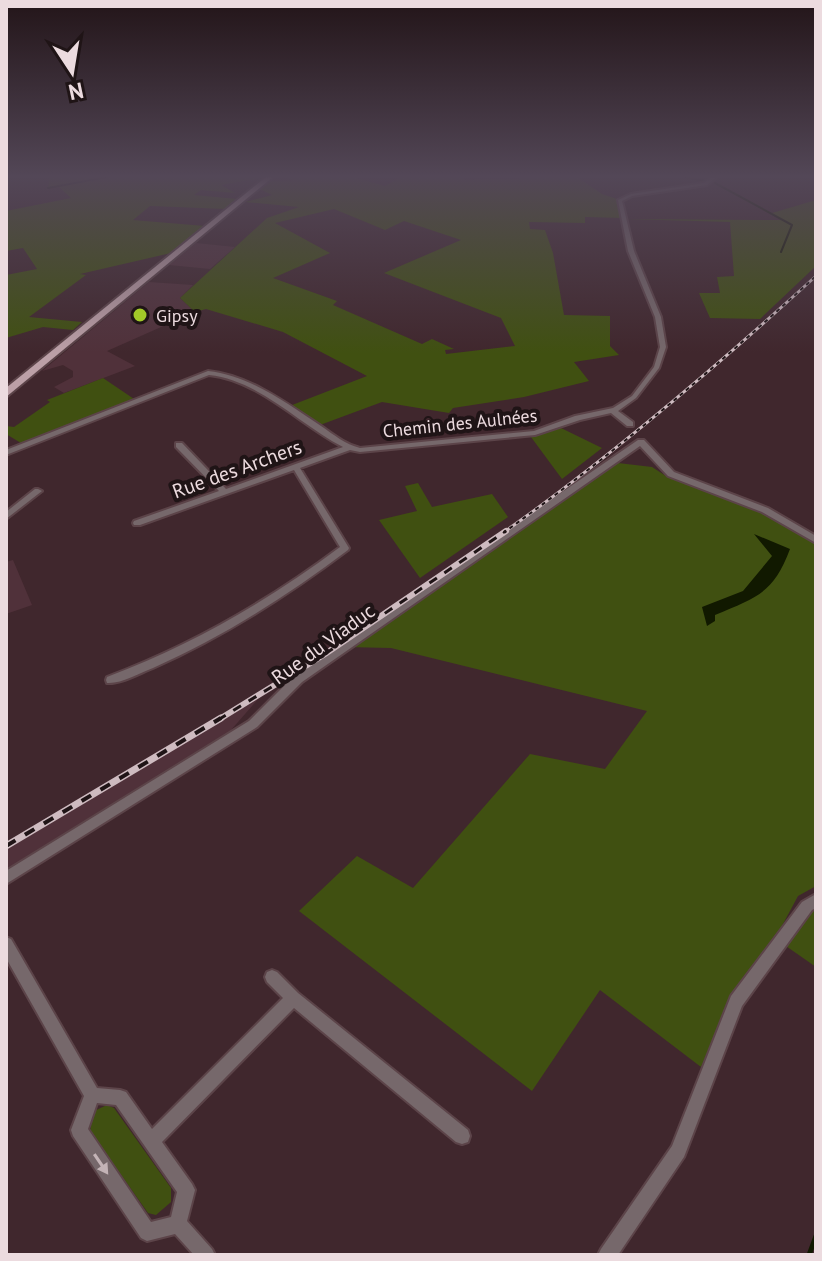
<svg xmlns="http://www.w3.org/2000/svg" width="822" height="1261" font-family="'PT Sans',sans-serif">
<style>
.built{fill:#50313a}
.green{fill:#405011;fill-rule:evenodd}
.water{fill:#111900}
.lines{fill:none;stroke-linecap:round;stroke-linejoin:round}
.stream-far1{stroke:#111900;stroke-width:2}
.stream{stroke:#111900;stroke-width:5}
.street-casing{stroke:#5c4449;stroke-width:4}
.primary-casing{stroke:#5c4449;stroke-width:4}
.street{fill:#76686b;fill-rule:evenodd}
.primary{fill:#bca0a7;fill-rule:evenodd}
.rail-far2-casing{stroke:#cebbc0;stroke-width:3}
.rail-far1-casing{stroke:#cebbc0;stroke-width:6}
.rail-casing{stroke:#cebbc0;stroke-width:7}
.rail-far2{stroke:#1f1416;stroke-width:2;stroke-dasharray:4;stroke-linecap:butt}
.rail-far1{stroke:#1f1416;stroke-width:3;stroke-dasharray:9;stroke-linecap:butt}
.rail{stroke:#1f1416;stroke-width:4;stroke-dasharray:11;stroke-linecap:butt}
.oneway{fill:#c3b3b6}
.poi-dot{fill:#a2c928;stroke:#1f1416;stroke-width:3}
.labels{text-anchor:middle;dominant-baseline:central;stroke-width:8;stroke-linejoin:round;paint-order:stroke}
.far-poi-label{font-size:18px;fill:#ecdbdf;stroke:#1f1416;text-anchor:start}
.far-street-label{font-size:18px;fill:#ecdbdf;stroke:#1f1416}
.street-label{font-size:20px;fill:#ecdbdf;stroke:#1f1416}
</style>
<rect width="100%" height="100%" fill="#40272d"/>
<path class="built" d="M196,243L235,247L210,269L169,265Z
M149,282L193,285L180,298L195,312L107,351L135,366L64,393L54,387L73,377V371L63,365L42,371Z
M13,560L32,605L6,614V562Z
M259,698L231,730L6,869V850Z"/>
<path class="green" d="M50,177H266L221,185L235,193L201,190L194,195L237,199L226,209L150,206L133,220L205,226L171,253L80,274L86,275L29,317L82,322L73,330L43,327L6,338V275L37,269L23,248L6,251V211L71,198L58,186L48,188Z
M275,177H353L385,186L401,177H460L466,180L577,177L602,194L620,200L623,218L585,217V223L529,222L530,229L545,230L553,253L564,315L610,316V346L619,355L574,362L589,381L524,397L453,408L449,413L382,402L320,425L287,407L367,376L283,332L206,309L195,312L180,298L267,218L299,207L245,202L272,195L260,189L270,181L298,180ZM334,209L385,230L404,221L461,240L384,273L501,318L515,346L446,354L445,350L454,349L432,339L422,344L333,305L337,301L273,278L330,253L275,223Z
M816,200V266L760,319L710,318L699,293H720L717,277L734,276L730,222L624,219L781,220L772,213Z
M103,378L137,401L26,446L6,434V426L14,427L50,402L47,400Z
M561,428L602,448L562,479L531,437Z
M618,463L652,467L666,476L764,512L816,543V886L798,896L775,939L733,995L701,1067L600,990L532,1091L299,911L357,856L413,888L530,754L605,769L647,711L391,648L345,647Z
M418,483L432,507L492,494L508,517L420,578L379,520L417,511L405,486Z
M816,907V967L783,944Z
M107,1105L114,1108L171,1188V1202L156,1215L148,1213L90,1131L94,1111Z"/>
<path class="water" d="M754,534L790,549C773,594 757,597 715,615V621L707,626L702,607L743,591L772,556Z"/>
<g class="lines">
<path class="stream-far1" d="M684,177L706,181
M715,183L792,225L781,252
M48,188L107,177"/>
<path class="stream" d="M809,1255L816,1236"/>
<g class="street-casing">
<path id="street" d="M712,177H716L707,185L632,196L622,201L634,251L661,317L666,347L659,368L636,398L618,411L633,422V426H627L611,413L580,420L535,435L360,452L350,450L300,468L349,548L348,550C287,596 223,637 153,668C140,673 121,684 107,683L106,680L107,677C192,645 268,601 340,547L294,470L140,525H134L133,523L134,521L219,491L176,447V443H182L226,489L343,447C300,425 259,380 209,375L6,455V450L208,371C249,375 288,404 321,426C334,435 345,444 360,448L534,431L575,416L613,408L632,396L654,367L660,347L655,317L628,251L618,200L631,194L704,183Z
M638,440H644L674,472L768,508L816,536V543L762,512L668,476L640,446L302,682L257,727L6,884V871L249,721L294,676Z
M35,489H38L42,491L6,519V512Z
M816,894V908L812,910L742,1006L684,1157L618,1255H598L601,1249L672,1146L731,996L802,902Z
M6,937L11,939L97,1088L120,1090L126,1092L152,1129L283,998L267,982L265,977L267,972L272,970L277,972L298,993L468,1130L470,1136L468,1142L462,1144L456,1142L294,1008L162,1142L192,1184L195,1190L187,1221L212,1249L215,1255H194L175,1234L147,1241L141,1238L73,1136L71,1130L84,1096L6,958ZM97,1103L116,1105L177,1192L171,1217L151,1222L88,1129Z"/>
</g>
<g class="primary-casing">
<path id="primary" d="M266,177H273L6,397V388Z"/>
</g>
<use href="#street" class="street"/>
<use href="#primary" class="primary"/>
<g class="rail-far2-casing">
<path id="rail-far2" d="M503,533C613,455 716,367 816,276"/>
</g>
<g class="rail-far1-casing">
<path id="rail-far1" d="M218,720L325,654L506,531"/>
</g>
<g class="rail-casing">
<path id="rail" d="M6,846L221,718"/>
</g>
<use href="#rail-far2" class="rail-far2"/>
<use href="#rail-far1" class="rail-far1"/>
<use href="#rail" class="rail"/>
</g>
<defs><path id="oneway-solid" d="M-6-.8H1V-3.2L6.5 0L1 3.2V.8H-6Z" transform="scale(2)"/></defs>
<use class="oneway" href="#oneway-solid" transform="translate(101 1164) rotate(56)"/>
<linearGradient id="sky" x2="0" y2="1"><stop stop-color="#231519"/><stop offset="0.5" stop-color="#534757"/><stop offset="1" stop-color="#534757" stop-opacity="0"/></linearGradient>
<rect width="822" height="353" fill="url(#sky)"/>
<circle class="poi-dot" cx="140" cy="315" r="8"/>
<g class="labels">
<g class="far-poi-label">
<text x="156" y="315">Gipsy</text>
</g>
<g class="far-street-label">
<text transform="translate(460 423) rotate(-6)">Chemin des Aulnées</text>
</g>
<g class="street-label">
<text transform="translate(237 469) rotate(-20)">Rue des Archers</text>
<text transform="translate(323 644) rotate(-36)">Rue du Viaduc</text>
</g>
</g>
<rect width="822" height="1261" fill="none" stroke="#ecdbdf" stroke-width="16"/>
<g transform="translate(72 72) rotate(168)" stroke="#1f1416" stroke-width="6" paint-order="stroke">
<path d="M0-6L14 30L0 20L-14 30Z" fill="#ecdbdf"/>
<text y="-12" font-size="22" font-weight="bold" text-anchor="middle" fill="#ecdbdf">N</text>
</g>
</svg>
